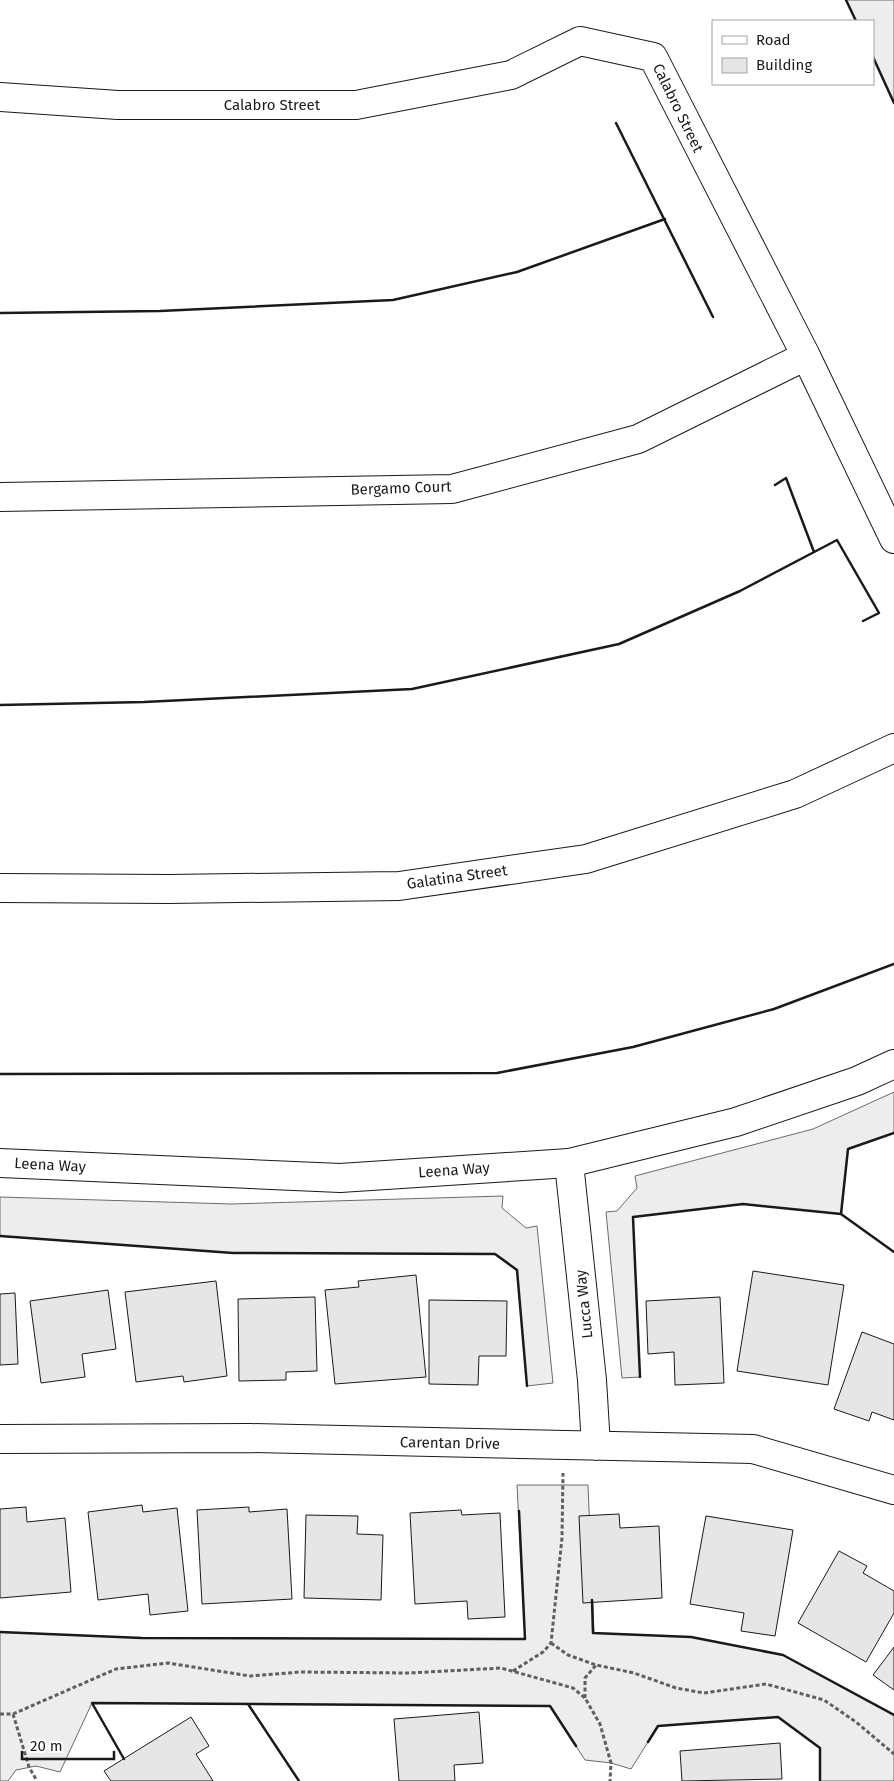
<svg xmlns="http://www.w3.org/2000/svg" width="894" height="1781" font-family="'Fira Sans',sans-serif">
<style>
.built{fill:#ededed;stroke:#6a6a6a}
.building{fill:#e6e6e6;stroke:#1a1a1a}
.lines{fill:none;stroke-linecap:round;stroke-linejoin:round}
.minor-casing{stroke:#1a1a1a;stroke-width:30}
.tertiary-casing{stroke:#1a1a1a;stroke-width:30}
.path{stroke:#5f5f5f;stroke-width:3;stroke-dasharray:4 2.5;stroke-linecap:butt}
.minor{stroke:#fff;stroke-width:28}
.tertiary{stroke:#fff;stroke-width:28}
.wall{stroke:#1a1a1a;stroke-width:2.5}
.labels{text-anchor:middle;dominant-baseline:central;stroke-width:4;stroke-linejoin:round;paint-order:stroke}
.street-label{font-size:15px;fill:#1a1a1a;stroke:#fff}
</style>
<rect width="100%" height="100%" fill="#fff"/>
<path class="built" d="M846,0H894V103L873,57V21H856Z
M894,1092V1133L848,1149L841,1214L743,1204L633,1217L640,1377L622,1378L606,1212L617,1211L637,1188L635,1176L813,1129Z
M503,1196L502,1208L526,1228L537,1226L553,1383L527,1386L517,1270L495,1254L232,1253L0,1236V1197L231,1204Z
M517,1485H588L594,1633L691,1637L783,1655L894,1715V1781H820V1748L778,1717L658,1726L631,1769L611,1763L585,1760L550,1706L92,1703L60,1772L36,1766L16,1770L8,1781H0V1632L142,1638L525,1639Z"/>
<path class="building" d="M753,1271L844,1285L828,1385L737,1371Z
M416,1275L426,1377L335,1384L325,1290L359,1287L358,1281Z
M216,1281L227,1376L184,1382L183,1376L136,1382L125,1292Z
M108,1290L116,1349L82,1354L85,1377L41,1383L30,1301Z
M15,1293L18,1364L0,1365V1294Z
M315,1297L317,1371L286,1372V1380L239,1381L238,1299Z
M720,1297L724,1383L675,1385L674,1352L648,1354L646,1301Z
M429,1300L507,1301L506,1356H479L478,1385L429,1384Z
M862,1332L894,1344V1420L872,1412L869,1421L834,1409Z
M142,1505L143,1512L177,1508L188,1611L150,1615L148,1594L98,1600L88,1512Z
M26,1507L27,1522L65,1518L71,1592L0,1598V1509Z
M249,1507V1512L287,1509L292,1599L202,1604L197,1510Z
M461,1510L462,1515L500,1513L505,1617L468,1619L467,1601L415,1604L410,1513Z
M619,1514L620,1528L659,1526L662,1598L583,1603L579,1516Z
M306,1515L358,1516L357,1534L383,1535L381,1600L304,1598Z
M706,1516L793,1530L775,1636L741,1631L744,1613L690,1604Z
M839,1551L867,1566L863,1573L894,1591V1613L866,1662L798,1623Z
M894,1647V1690L873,1675Z
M479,1712L483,1763L454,1765L455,1781H399L394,1719Z
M191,1717L209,1746L196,1754L213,1781H111L104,1771Z
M780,1743L782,1779L682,1781L680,1751Z"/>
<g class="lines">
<g class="minor-casing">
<path id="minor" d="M0,97L118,105H356L511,75L580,41L653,57L806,356L894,539
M0,497L452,489L638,439L806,356
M0,888L169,889L399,886L586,859L795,794L894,748
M569,1163L592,1380L596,1446
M0,1439L250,1438L753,1449L894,1490"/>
</g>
<g class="tertiary-casing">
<path id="tertiary" d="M0,1163L340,1178L569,1163L736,1122L857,1081L894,1064"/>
</g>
<path class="path" d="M551,1643L568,1655L596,1665L634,1673L676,1688L704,1693L766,1684L824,1700L856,1722L894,1754
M513,1671L543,1652L551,1643L562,1538L563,1473
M585,1698V1678L596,1665
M0,1714H13L116,1669L168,1663L250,1676L300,1672L409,1673L501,1668L573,1688L585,1698L600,1724L611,1763L610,1781
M13,1714L29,1767L37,1781"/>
<use href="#minor" class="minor"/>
<use href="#tertiary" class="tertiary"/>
<path class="wall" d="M846,0L856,21
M873,57L894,103
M616,123L713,317
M0,313L160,311L393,300L517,272L665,219
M775,485L786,478L814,552
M0,705L144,702L412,689L619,644L740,591L837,540L879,613L863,621
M0,1074L497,1073L633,1047L774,1009L894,964
M841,1214L894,1252
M0,1236L233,1253L495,1254L517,1270L527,1386
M640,1377L633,1217L743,1204L841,1214L848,1149L894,1133
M592,1600L593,1633L691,1637L783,1655L894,1715
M0,1632L142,1638L525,1639L519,1511
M248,1704L299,1781
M648,1742L658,1726L778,1717L820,1748V1781
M124,1759L92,1703L550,1706L576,1746"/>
</g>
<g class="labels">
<g class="street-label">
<text x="272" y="105">Calabro Street</text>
<text transform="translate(678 108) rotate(64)">Calabro Street</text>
<text transform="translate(401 488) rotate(-2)">Bergamo Court</text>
<text transform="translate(457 877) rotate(-8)">Galatina Street</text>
<text transform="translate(50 1165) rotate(3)">Leena Way</text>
<text transform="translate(454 1170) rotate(-4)">Leena Way</text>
<text transform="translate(584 1304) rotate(-96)">Lucca Way</text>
<text transform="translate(450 1443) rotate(1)">Carentan Drive</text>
</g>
</g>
<rect x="712" y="20" width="162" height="65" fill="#ffffff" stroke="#a3a3a3"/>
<rect x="722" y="36" width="25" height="8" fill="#ffffff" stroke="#a3a3a3"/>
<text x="756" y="45" font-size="15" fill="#1a1a1a">Road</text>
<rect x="722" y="58" width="25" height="15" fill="#e6e6e6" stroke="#a3a3a3"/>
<text x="756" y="70" font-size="15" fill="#1a1a1a">Building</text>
<path d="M22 1751v8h92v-8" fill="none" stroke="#1a1a1a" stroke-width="2.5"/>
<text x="30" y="1751" font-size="15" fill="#1a1a1a" stroke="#ffffff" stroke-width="4" paint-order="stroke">20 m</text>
</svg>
